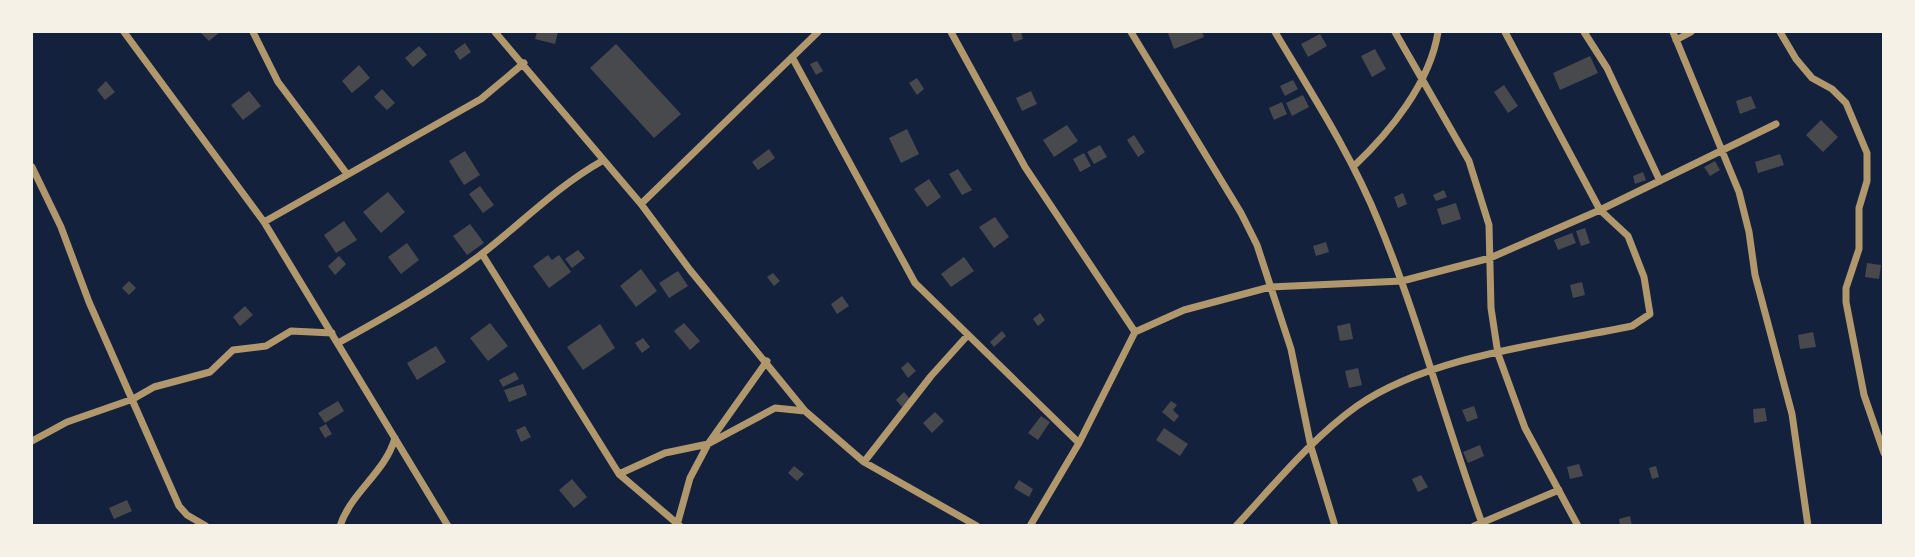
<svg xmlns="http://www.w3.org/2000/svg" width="1915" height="557" font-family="'DejaVu Sans',sans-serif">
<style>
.building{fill:#48494c}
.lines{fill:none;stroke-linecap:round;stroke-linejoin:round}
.minor{stroke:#b1986c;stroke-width:7}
</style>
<rect width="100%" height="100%" fill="#14213d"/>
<path class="building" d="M200,32H220L209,41Z
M537,32H558L555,44L535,39Z
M1011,32H1021L1023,39L1014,42Z
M1202,32L1204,37L1174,49L1168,33Z
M1320,34L1327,46L1308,57L1301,44Z
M465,43L471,52L460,60L454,51Z
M616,44L681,114L654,138L590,68Z
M419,46L427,55L413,67L405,58Z
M1375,49L1386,69L1372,77L1361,56Z
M1590,56L1598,73L1560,90L1553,73Z
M817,61L823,71L816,75L810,64Z
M359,65L370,78L352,93L342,81Z
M917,78L924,89L917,95L909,83Z
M1293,80L1298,89L1285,96L1280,86Z
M106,81L115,92L105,100L97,90Z
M1504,85L1518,106L1508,113L1494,92Z
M382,89L395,103L387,110L374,97Z
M249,91L261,106L243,120L231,105Z
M1031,91L1037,104L1022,111L1016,98Z
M1303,95L1309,107L1292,116L1286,103Z
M1751,96L1756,108L1740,114L1736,101Z
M1282,102L1287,114L1274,120L1269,108Z
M1821,120L1838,137L1823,152L1806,135Z
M1067,125L1078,141L1054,157L1043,140Z
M907,129L919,154L901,163L889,138Z
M1134,135L1145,152L1138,157L1127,140Z
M1100,145L1107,157L1094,164L1087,152Z
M769,149L775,158L758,170L752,162Z
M465,151L480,175L464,185L449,161Z
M1084,153L1091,166L1080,172L1073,159Z
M1780,154L1784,165L1758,173L1755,162Z
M1715,161L1720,170L1710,176L1704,167Z
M958,169L972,190L962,195L949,174Z
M1643,172L1646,180L1635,184L1633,176Z
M929,179L941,197L927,207L914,189Z
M480,186L494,205L483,213L469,194Z
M1444,190L1447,197L1436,201L1433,195Z
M388,192L405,212L381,233L363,212Z
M1403,193L1407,204L1398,208L1394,197Z
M1456,203L1461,219L1442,225L1437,209Z
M995,217L1009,237L994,248L979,227Z
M344,221L357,240L336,253L324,235Z
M470,224L484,243L467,255L453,236Z
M1585,228L1590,243L1581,246L1576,231Z
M1572,233L1576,243L1558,250L1554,240Z
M1326,242L1329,252L1316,256L1313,246Z
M407,243L419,260L401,274L388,257Z
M578,250L585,258L572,268L565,259Z
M548,255L552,260L559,255L571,272L549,288L533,266Z
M339,256L346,264L335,275L328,266Z
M964,257L974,271L951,287L941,274Z
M1867,263L1881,265L1879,279L1865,277Z
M641,269L657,291L636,307L620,286Z
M678,271L688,286L669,298L659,283Z
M773,273L780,281L774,286L767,277Z
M129,281L136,288L129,295L122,288Z
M1582,282L1585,295L1573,298L1570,285Z
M842,296L849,306L837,314L831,304Z
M245,306L253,315L240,326L233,317Z
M1040,313L1045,320L1038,326L1033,319Z
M490,323L508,346L488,361L470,338Z
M684,323L700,341L690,350L674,331Z
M1350,323L1353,339L1340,341L1337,326Z
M600,324L615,348L583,370L567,347Z
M1002,331L1006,336L994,347L990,342Z
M1813,332L1816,347L1800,349L1798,335Z
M643,338L650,347L642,353L635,343Z
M436,346L446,362L417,380L407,363Z
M908,362L916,371L908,378L901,368Z
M1358,368L1362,385L1349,388L1345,371Z
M515,372L519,379L503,387L499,380Z
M523,384L527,395L509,402L504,390Z
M904,392L910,399L902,407L896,400Z
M338,401L344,411L325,423L318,413Z
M1171,401L1177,405L1173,410L1179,416L1174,422L1162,412Z
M1474,406L1478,418L1467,422L1462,410Z
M1765,408L1767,421L1754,423L1753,409Z
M935,412L944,421L932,433L923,423Z
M1041,416L1050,422L1038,440L1028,433Z
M326,424L332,434L325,438L319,428Z
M525,426L531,437L521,442L516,430Z
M1164,428L1188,444L1180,456L1156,440Z
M1480,445L1484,456L1468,463L1463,452Z
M1579,464L1583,476L1570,479L1567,467Z
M794,466L804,474L797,481L788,473Z
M1656,466L1659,477L1652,479L1649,468Z
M1421,475L1428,487L1418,492L1412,479Z
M572,479L587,497L574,508L559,490Z
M1019,480L1033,489L1029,497L1014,488Z
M127,500L132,511L114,519L109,508Z
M1630,516L1632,526H1620L1619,519Z"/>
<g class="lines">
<path class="minor" d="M124,32L264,222L448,526
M253,32L278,82L347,174
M495,32L641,204L690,270L805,411L864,462L977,526
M951,32L1025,167L1135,332
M1131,32L1241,213L1257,245L1291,349L1311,447L1335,526
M1275,32C1312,94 1352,156 1379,223C1420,322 1446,426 1483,526
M1395,32L1469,161L1489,225L1491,308L1498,354L1525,428L1578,526
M1584,32L1607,68L1660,181
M1673,32L1739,192L1749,232L1755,275L1792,414L1808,526
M1780,32L1796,59L1812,78L1832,89L1846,103L1867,153V181L1859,208V249L1846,288V302L1864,395L1884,453
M1676,40L1691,32
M792,57L915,283L1079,443
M1354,166C1390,132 1430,83 1438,32
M32,167L61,227L89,302L179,506L187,515L206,526
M641,204L818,32
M264,222L481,99L524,63
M482,254L619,474L680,526
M338,343C387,316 435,289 479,256C521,224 556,187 602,161
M32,441L67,422L133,399L154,387L210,372L233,350L266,346L291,331L332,333
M864,462L931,376L967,336
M619,474L665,453L708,444L775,408L805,411
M677,525L690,478L708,444L767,361
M340,526C351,492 385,473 395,438
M1030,526L1079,443L1135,332L1184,310L1270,287L1402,281L1490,258L1600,210L1776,124
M1236,526C1274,485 1312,438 1357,406C1431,355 1546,344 1632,326L1650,314L1644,277L1628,236L1600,210L1505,32
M1474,526L1559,490"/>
</g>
<rect width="1915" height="557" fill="none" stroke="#f6f1e7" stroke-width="66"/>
</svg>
